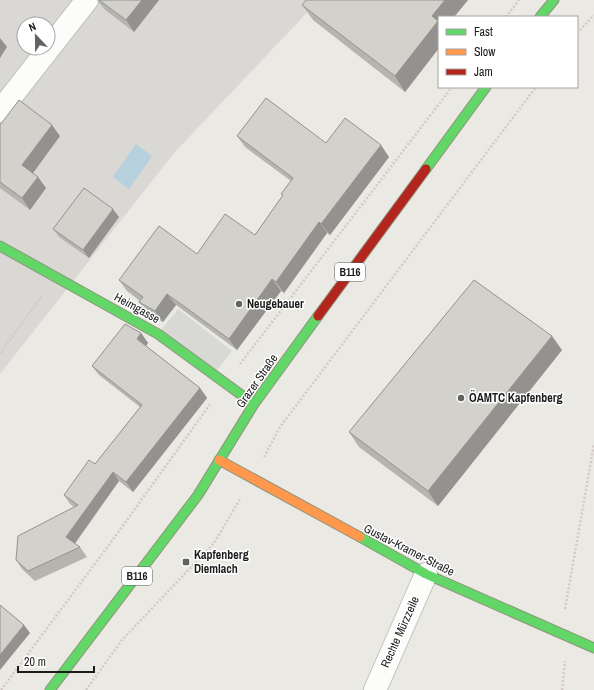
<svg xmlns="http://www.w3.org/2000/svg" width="594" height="690" font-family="'Archivo Narrow',sans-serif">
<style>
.residential{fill:#d9d8d5;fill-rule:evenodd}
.parking{fill:#d8d8d5}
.water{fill:#b6d0de}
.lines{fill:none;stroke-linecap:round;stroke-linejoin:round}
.street-casing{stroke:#c2c2bf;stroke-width:24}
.fast-casing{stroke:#8f947c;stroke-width:11}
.slow-casing{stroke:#8f947c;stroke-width:11}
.jam-casing{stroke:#8f947c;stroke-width:11}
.path{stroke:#d6c9c4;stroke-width:2.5;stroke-dasharray:2 2;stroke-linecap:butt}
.street{stroke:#fcfcfb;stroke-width:22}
.fast{stroke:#63d668;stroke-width:9}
.slow{stroke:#ff974d;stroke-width:9}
.jam{stroke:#b3261e;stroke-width:9}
.wall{fill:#b5b4af}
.shaded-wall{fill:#93928f}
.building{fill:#d2d1cc;stroke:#93928f}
.poi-dot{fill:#636361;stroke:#fff;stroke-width:1.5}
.labels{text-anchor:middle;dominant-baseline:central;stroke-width:3;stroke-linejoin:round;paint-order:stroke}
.shield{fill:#fff;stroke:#5f5f5f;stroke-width:1}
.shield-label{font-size:11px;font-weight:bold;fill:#1b1b1b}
.poi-label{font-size:12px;font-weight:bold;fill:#1b1b1b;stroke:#fff;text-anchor:start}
.street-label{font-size:12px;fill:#1b1b1b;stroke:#fff}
</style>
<rect width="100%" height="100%" fill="#eae9e3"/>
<path class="residential" d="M0,0H319L174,153L0,374ZM24,24H48V48H24Z"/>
<path class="parking" d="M178,309L232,351L213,375L159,333Z"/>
<path class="water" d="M136,144L152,156L129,189L113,177Z"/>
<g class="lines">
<g class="street-casing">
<path id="street" d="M0,111L87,0
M375,690L426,574"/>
</g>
<g class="fast-casing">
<path id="fast" d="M540,17L554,0
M426,169L486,87
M0,246L158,334L254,404
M360,537L426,574L594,648
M50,690L198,495L254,404L318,316"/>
</g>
<g class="slow-casing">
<path id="slow" d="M219,460L360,537"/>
</g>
<g class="jam-casing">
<path id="jam" d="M318,316L426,169"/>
</g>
<path class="path" d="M506,17L519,0
M577,33L594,15
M0,353L42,296
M240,364L452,87
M264,457L280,427L536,87
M565,609L594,444
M1,690L109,545L211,403
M86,690L122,640L214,543L240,499
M562,690L565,661"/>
<use href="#street" class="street"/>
<use href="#fast" class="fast"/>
<use href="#slow" class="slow"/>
<use href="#jam" class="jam"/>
</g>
<path class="wall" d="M97,0H159L134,32L104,9Z
M306,0H468L454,17H439V48L405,92L313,20L302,5Z
M0,125L60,136L33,173L46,188L30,210L0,188Z
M237,136L326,143L389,157L330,235L327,233L284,293L281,291L237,350L176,305L163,322L147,314L139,302L140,301L127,291L119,280L255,235L283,195L281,194L291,181L245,147Z
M119,217L89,258L59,237L53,229Z
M141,333L148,343L146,346L200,388L207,398L133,492L119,481L75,544L80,547L87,557L35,581L22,569L16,560L74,507L70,504L64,495L95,464L140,407L99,375L92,366Z
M562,350L438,506L359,447L349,432Z"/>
<path class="shaded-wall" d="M142,0H159L134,32L126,20Z
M445,0H468L454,17H439V48L405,92L395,76L432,16Z
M0,38L7,47L0,58Z
M52,125L60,136L30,177L22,165Z
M381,145L389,157L330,235L321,224Z
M38,177L46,188L30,210L22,198Z
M113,209L119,217L89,258L83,250Z
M319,222L327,233L284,293L276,282Z
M272,279L281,291L237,350L229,339Z
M167,294L176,305L163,322L155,311Z
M141,333L148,343L144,349L137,339Z
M552,336L562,350L438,506L428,491Z
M200,388L207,398L133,492L126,482Z
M113,472L119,481L72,547L66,537Z
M24,625L30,633L0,670V655Z"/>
<path class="building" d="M99,0H142L126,20Z
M306,0H445L432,16L438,21L395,76L302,5Z
M266,98L326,143L345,118L381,145L321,224L319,222L276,282L272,279L229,339L167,294L155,311L139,302L143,297L119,280L159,226L197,254L225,214L255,235L283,195L281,194L293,178L237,136Z
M19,100L52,125L22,165L38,177L22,198L0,182V125Z
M84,188L113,209L83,250L53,229Z
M474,280L552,336L428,491L349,432Z
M125,324L141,333L137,339L200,388L126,482L113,472L66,537L80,547L28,571L16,560L18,536L78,505L64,495L89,460L95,464L142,405L92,366Z
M0,605L24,625L0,655Z"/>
<g class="poi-dot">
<circle cx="239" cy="304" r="4"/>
<circle cx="461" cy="398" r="4"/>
<rect x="182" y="558" width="8" height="8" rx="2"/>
</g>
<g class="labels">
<g class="shield">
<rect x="335" y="263" width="30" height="18" rx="3"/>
<rect x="122" y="567" width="30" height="18" rx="3"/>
</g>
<g class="shield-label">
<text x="350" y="272">B116</text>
<text x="137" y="576">B116</text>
</g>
<g class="poi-label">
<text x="247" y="304">Neugebauer</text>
<text x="469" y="398">ÖAMTC Kapfenberg</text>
<text x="194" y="555">Kapfenberg<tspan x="194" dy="14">Diemlach</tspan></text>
</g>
<g class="street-label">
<text transform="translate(137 308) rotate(29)">Heimgasse</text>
<text transform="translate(257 381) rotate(-55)">Grazer Straße</text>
<text transform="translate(409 550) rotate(27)">Gustav-Kramer-Straße</text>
<text transform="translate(400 632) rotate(-66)">Rechte Mürzzeile</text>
</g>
</g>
<rect x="438" y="16" width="140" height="72" fill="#ffffff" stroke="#a4a4a4"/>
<rect x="446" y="29" width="20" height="6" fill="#63d668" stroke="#a4a4a4"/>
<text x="474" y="36" font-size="12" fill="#1b1b1b">Fast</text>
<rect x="446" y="49" width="20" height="6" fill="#ff974d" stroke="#a4a4a4"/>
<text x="474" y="56" font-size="12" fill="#1b1b1b">Slow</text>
<rect x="446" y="69" width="20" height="6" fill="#b3261e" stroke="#a4a4a4"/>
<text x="474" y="76" font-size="12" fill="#1b1b1b">Jam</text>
<g transform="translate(36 36) rotate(338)"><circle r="19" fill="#ffffff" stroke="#a4a4a4"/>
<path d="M0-3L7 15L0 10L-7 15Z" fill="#636361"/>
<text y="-6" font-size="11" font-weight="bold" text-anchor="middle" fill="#1b1b1b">N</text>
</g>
<path d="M18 666v6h76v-6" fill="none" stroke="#1b1b1b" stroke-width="2"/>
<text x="24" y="666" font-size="12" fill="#1b1b1b" stroke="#ffffff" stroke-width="3" paint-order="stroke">20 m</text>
</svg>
